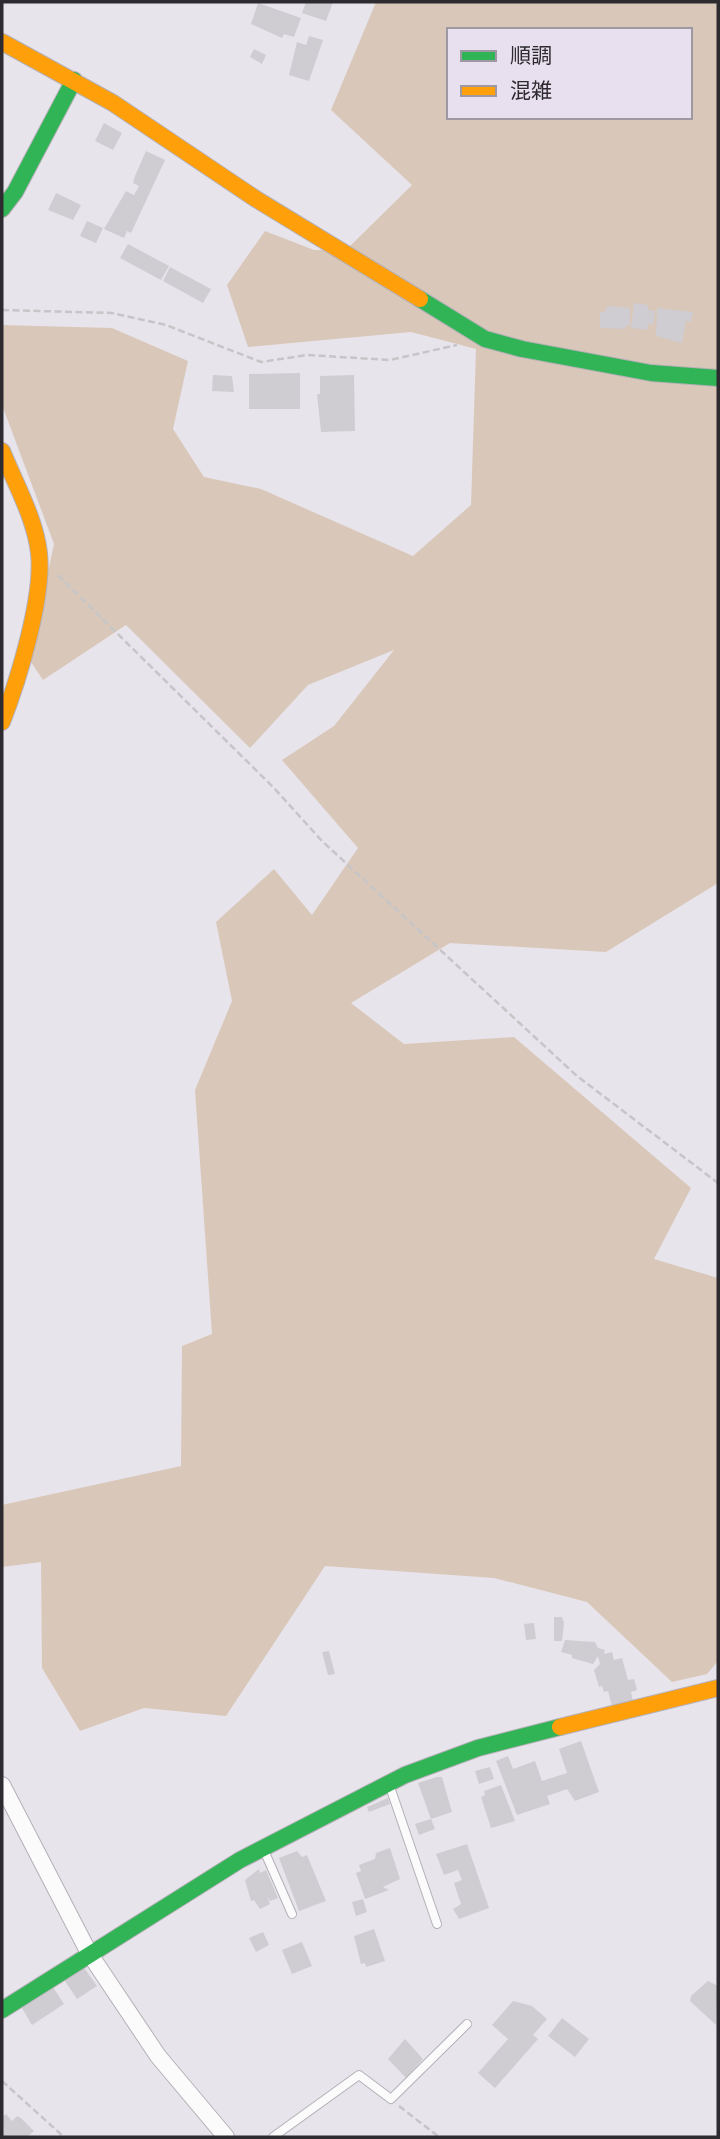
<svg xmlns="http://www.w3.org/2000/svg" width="720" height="2139" font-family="Ubuntu,'Noto Sans JP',sans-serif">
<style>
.forest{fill:#d9c8b9;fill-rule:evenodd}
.building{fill:#cfccd2}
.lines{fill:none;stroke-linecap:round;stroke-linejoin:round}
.lane-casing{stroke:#b4b0b7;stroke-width:10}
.street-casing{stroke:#b4b0b7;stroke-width:18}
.fast-casing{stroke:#b4b0b7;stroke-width:18}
.slow-casing{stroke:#b4b0b7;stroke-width:18}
.path{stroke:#c7c5c8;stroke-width:2.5;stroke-dasharray:7 3.5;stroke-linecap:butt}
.lane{stroke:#fcfbfc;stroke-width:8}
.street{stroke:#fcfbfc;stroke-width:16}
.fast{stroke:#30b455;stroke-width:16}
.slow{stroke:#ff9f0a;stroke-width:16}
</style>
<rect width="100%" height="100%" fill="#e8e4ec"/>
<path class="forest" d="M376,2H718V883L606,952L450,943L351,1003L404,1044L514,1037L691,1188L654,1259L718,1278V1661L707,1674L672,1682L587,1602L494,1578L325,1566L226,1716L144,1708L80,1731L42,1668L41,1562L2,1567V1505L181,1466L182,1346L212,1334L195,1090L232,1001L216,922L274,869L312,915L358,848L282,760L334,726L394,650L308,685L250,748L126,625L43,680L29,659L54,544L2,405V325L112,328L188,361L173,429L204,477L261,489L413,556L471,505L476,349L411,332L248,347L227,285L265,231L314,250H346L412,185L331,110ZM449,30H690V117H449Z"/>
<path class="building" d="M306,2H333L326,21L302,13Z
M258,3L301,18L294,37L284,34L282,38L251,24Z
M309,36L323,40L309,81L289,75L297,42L306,45Z
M254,49L266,55L262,64L250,57Z
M104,123L122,133L113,150L95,141Z
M146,151L165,160L131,233L127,231L124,238L104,229L126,191L134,195L139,186L133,183L135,176Z
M56,193L81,205L73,220L48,210Z
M87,221L103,228L96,243L80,236Z
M128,244L169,266L161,280L120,258Z
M170,267L211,289L203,303L163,281Z
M634,303L648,305V310L655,311L653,325L648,324L647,330L631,328Z
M608,306L630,308V326H625L626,329L600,328V312H604Z
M657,308L693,312L691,322L686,321L682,343L656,336Z
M300,373V409H249V374Z
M213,375L232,376L234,392L212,391Z
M354,375L355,431L321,432L317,394H320V376Z
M554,1617H562L564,1623L562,1641H554Z
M534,1623L536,1639L526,1640L524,1624Z
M565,1640L595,1642L598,1648L605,1650L604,1654L612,1652L614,1660L622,1658L628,1680L634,1679L637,1690L631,1692L633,1701L612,1707L608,1691L604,1692L602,1686L599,1687L594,1670L600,1664L598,1656L593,1664L572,1658V1655L561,1652Z
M329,1651L335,1674L328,1675L322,1652Z
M581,1741L599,1792L575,1801L567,1789L547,1796L550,1804L517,1815L496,1761L508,1756L513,1769L535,1761L542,1781L567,1773L559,1749Z
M490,1767L494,1779L479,1784L475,1771Z
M437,1777H442L452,1812L431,1819L435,1829L419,1835L415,1824L431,1819L418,1783Z
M501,1785L515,1821L491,1828L481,1797L485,1795L484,1791Z
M388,1798L390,1804L369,1812L367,1807Z
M467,1844L489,1908L459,1919L453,1909L461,1904L454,1883L462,1880L458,1870L444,1875L436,1854Z
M390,1848L400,1879L383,1887L389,1890L365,1899L356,1873L361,1871L359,1865L375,1859L376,1853Z
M297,1851L302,1857L307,1855L326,1901L299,1911L279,1858Z
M259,1869L260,1873L266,1870L278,1898L270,1901L267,1896L270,1904L260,1909L254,1900L251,1901L245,1880Z
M363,1899L367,1912L356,1916L352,1902Z
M374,1929L385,1961L366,1967L365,1963L361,1964L354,1936Z
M263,1932L269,1945L256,1952L249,1938Z
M302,1942L312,1966L292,1974L282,1950Z
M82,1965L97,1986L77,1999L63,1978Z
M708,1981L718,1986L716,2025L690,2001L691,1996Z
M51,1984L64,2004L32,2025L19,2003Z
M513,2001L532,2006L547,2019L533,2035L538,2039L495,2088L478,2073L508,2039L492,2025Z
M562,2018L589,2039L575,2057L548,2036Z
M405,2039L423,2059L406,2078L388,2059Z
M6,2114L12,2121L17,2116L21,2118L34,2131L27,2137H2V2117Z"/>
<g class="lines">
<g class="lane-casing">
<path id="lane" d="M389,1784L437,1924
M263,1848L292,1914
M273,2137L359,2075L391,2099L467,2024"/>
</g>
<g class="street-casing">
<path id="street" d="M2,1785L89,1953L158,2056L226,2137"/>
</g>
<g class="fast-casing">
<path id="fast" d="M2,209L15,192L74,80
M420,299L485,339L522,349L651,373L718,378
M2,2010L240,1860L405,1775L478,1748L560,1727"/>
</g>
<g class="slow-casing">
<path id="slow" d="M2,42L113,103L256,199L420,299
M2,451C15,483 35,518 39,553C44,597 18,681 2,722
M560,1727L718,1688"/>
</g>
<path class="path" d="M2,310L112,313L166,325L261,362L307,355L390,360L457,345
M58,575L274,788L322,841L577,1076L718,1183
M2,2081L64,2137
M399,2106L439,2137"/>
<use href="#lane" class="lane"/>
<use href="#street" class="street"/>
<use href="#fast" class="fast"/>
<use href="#slow" class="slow"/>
</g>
<rect width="720" height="2139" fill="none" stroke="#2e2b30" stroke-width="7"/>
<rect x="447" y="28" width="245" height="91" fill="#e9e0ef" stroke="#9e98a3" stroke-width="2"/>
<rect x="461" y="51" width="35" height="10" fill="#30b455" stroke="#9e98a3" stroke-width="2"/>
<text x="510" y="63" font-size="21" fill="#2e2b30">順調</text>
<rect x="461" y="86" width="35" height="10" fill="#ff9f0a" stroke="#9e98a3" stroke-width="2"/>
<text x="510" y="98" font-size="21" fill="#2e2b30">混雑</text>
</svg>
